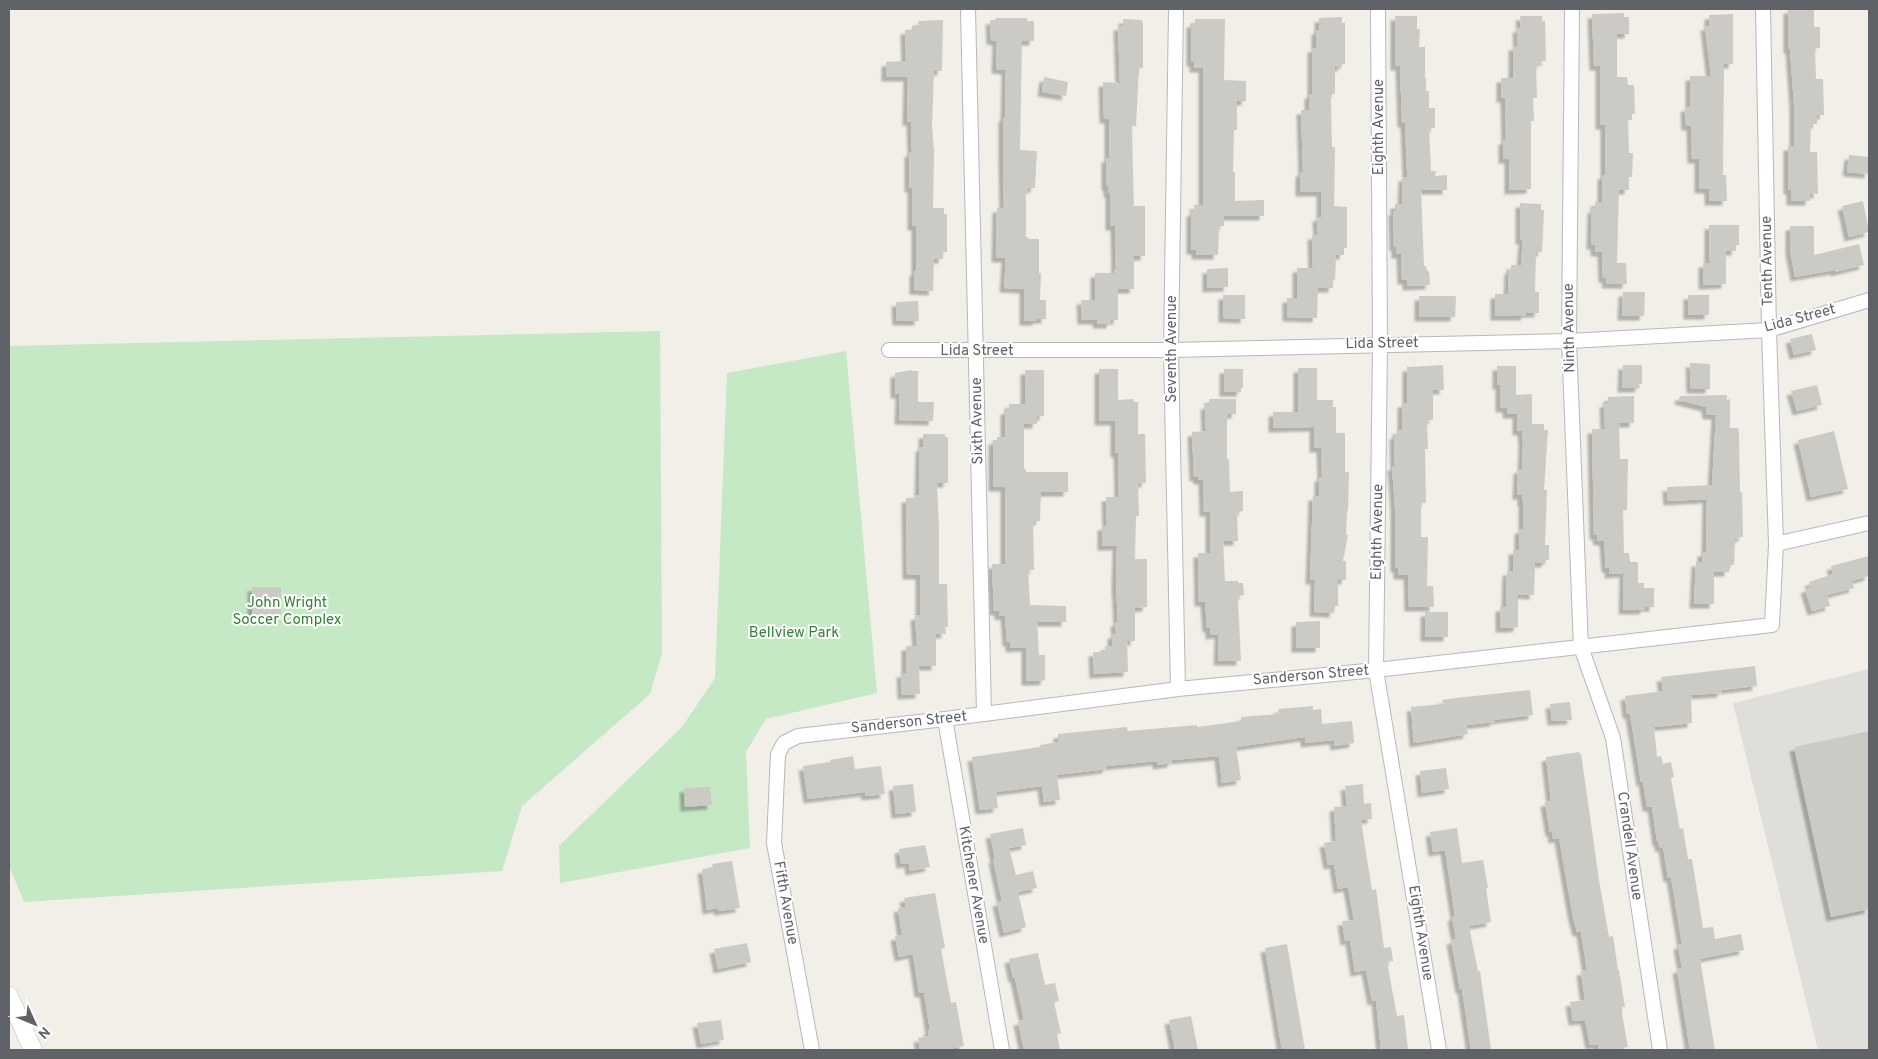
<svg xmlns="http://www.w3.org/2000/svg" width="1878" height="1059" font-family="Overpass,sans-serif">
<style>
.industrial{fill:#e0deda}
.green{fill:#c5e8c5}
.building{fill:#cccac5;filter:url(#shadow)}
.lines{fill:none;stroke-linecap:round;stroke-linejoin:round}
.minor-casing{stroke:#b5b8bc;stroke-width:16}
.tertiary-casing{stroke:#b5b8bc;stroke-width:19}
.minor{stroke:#fff;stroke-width:14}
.tertiary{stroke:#fff;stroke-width:18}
.labels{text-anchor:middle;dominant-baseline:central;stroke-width:4;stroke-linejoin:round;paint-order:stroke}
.street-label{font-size:15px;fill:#5f6368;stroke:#fff}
.park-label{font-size:15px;fill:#348238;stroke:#fff}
</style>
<defs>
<filter id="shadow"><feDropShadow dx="-4.5" dy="4.5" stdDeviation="1" flood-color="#0004"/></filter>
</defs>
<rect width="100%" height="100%" fill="#f1efe8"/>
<path class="industrial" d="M1869,669V1050H1818L1733,703Z"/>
<path class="green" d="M660,331L662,653L650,694L522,806L502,871L24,902L9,866V346Z
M846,351L877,693L766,719L746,752L750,848L560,883L559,846L682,727L715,678L727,373Z"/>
<path class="building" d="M1788,9H1814V27H1820V48H1815L1816,79H1823L1824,115H1817V124H1811L1810,152H1817L1818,194L1810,193V201H1791V190H1788V146H1794V104L1790,49H1788Z
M1624,13V17H1629V34H1617V77H1627L1628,85H1634L1635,114H1632V120H1628L1629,153H1633L1632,177H1629V190H1619L1617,263H1626L1627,284H1607L1606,278H1603L1602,252H1595V245H1591L1592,208L1595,209V202H1602V175H1605V125H1600V66H1594L1592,14Z
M1733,14V64H1724L1723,175H1726L1727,201H1709V189H1699V159H1692L1691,126H1686L1685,107H1690V76H1711L1705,26H1709V15Z
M1395,16H1417V29H1420L1419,47H1425V78H1426V91H1429V108H1435V128H1429L1431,171H1436L1435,176L1447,175V190H1421L1424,266H1426L1427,271H1429L1430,285L1407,286V280H1402L1401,254H1396V246L1394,247L1393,211H1395V204H1402L1403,177H1407V171L1405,123H1402L1400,66H1395Z
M1520,16H1542V21H1545L1546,61H1541L1542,65H1536L1537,98H1533L1534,121H1531V189L1509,190V159H1503V140H1506L1505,98H1501V78H1513V46H1518L1517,28H1521Z
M1342,17V23H1345V64H1342V67H1335V94H1332L1331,100L1332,147H1335L1334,206L1347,207V248H1344V255H1336L1335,281L1333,280V288H1318L1317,318L1287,317V298H1297V268H1313L1312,235H1318L1317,217H1321V192H1300V172H1303L1301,110H1309V94H1312V48H1316V30H1319V18Z
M995,18H1027V21H1034V41H1022L1020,150L1037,151L1035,188H1028V194H1026V237H1028V239H1039V273H1041L1040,300H1046V319H1037V321H1024V289L1004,288L1006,258H996L997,208H1004L1003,162V117H1005L1006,70L996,69L997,41L991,40L990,20H996Z
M1123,19L1142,20L1143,24V68H1139L1136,126H1132L1133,174L1134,206H1145V256H1134V289H1118V320H1111V324H1098L1097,320H1082L1081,300H1095V273H1114V269H1116L1115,226H1110V193H1108V186H1106V158H1109V119H1104L1103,82L1120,83L1118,26H1123Z
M1195,19H1225L1224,80L1246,81V101H1237V130H1234L1233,172H1235V201L1264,200V216H1224V226H1219L1218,255H1196V250H1191V212L1195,211L1194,205H1203V68H1194V62H1191V23H1195Z
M943,20L942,71H934L932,125L934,152L933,208H944V214H947V252H943V259H934L933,291L914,290V271H916V226H912V188H909V152H912L911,121L907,122L908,77H886V62L906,61L905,30H912V26H919L918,21Z
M1044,77L1068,82L1066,96L1042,92Z
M1849,155L1869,157V174L1847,172Z
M1863,201L1869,232L1849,237L1842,206Z
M1520,203L1541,204V210H1544L1542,252H1536L1535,292H1539V313H1526L1525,316H1495V294H1508L1509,269L1511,270V265H1521L1523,240H1520Z
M1709,225H1739V245H1736V251H1726V284L1703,285V263H1709Z
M1790,226H1814V255L1859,244L1864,265L1835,272V270L1795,277L1790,250Z
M1228,268V287L1207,288V269Z
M1623,292H1645L1644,316H1622Z
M1223,295H1245V319L1223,318Z
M1688,295H1709V315H1688Z
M1419,296H1456L1455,317H1419Z
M918,301L919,321H897L896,302Z
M1812,334L1816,350L1794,355L1790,339Z
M1690,363L1710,364V389H1691Z
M1443,365L1444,390H1433V420H1427L1428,449H1425L1426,503H1421V537H1428L1427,586H1433L1434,607H1409L1408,575H1398V568H1395V507L1392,466H1395L1394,435H1397V430H1402V403H1407V367Z
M1623,365H1642V384H1639L1640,388H1622Z
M1497,366H1516V395L1532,394V424H1544V430H1548L1544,490H1547L1545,545H1549V560H1546V563H1535L1534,595L1518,594V627L1513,628H1500V607H1506L1507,571H1513V550H1519V529H1523V502H1522V495H1517L1518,469H1522L1523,442L1522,431H1517V414H1507V408H1500V385H1497Z
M1298,368H1317V400H1333V407H1336V433H1345V472H1349L1348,511H1347L1346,535H1348L1343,561H1346V580H1338V606H1335L1334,613L1314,612L1315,580H1310L1313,496H1319V477H1322L1321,448H1314V427L1273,428V412H1298Z
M1099,369H1118V400L1133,399L1134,402H1138V434H1145L1146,483H1138L1139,516H1136L1135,559H1147V607L1135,608V641H1127L1128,672L1094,674L1093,652H1105V646H1112V634H1116L1115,622H1118L1116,584L1117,546H1102V526H1107L1106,497H1119L1118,453H1115V421H1099Z
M1224,369H1243V388H1241V392H1224Z
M912,370V371H918V402H934L933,421L899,420L900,394H895V373Z
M1025,370H1044V416H1037V424H1024V469H1026V472H1068V492H1041L1040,521H1033L1034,570H1028L1030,605L1066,606V622H1037L1039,655H1045V680L1041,681H1026V647L1010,648V642H1007L1005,615L999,616V611H994L992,564H1005V487H993V440H997V437H1005V410H1009V404H1025Z
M1817,385L1822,405L1797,411L1791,391Z
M1727,395V400L1730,399V428H1738L1739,433L1740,492H1742L1743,537H1739V540H1735L1734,565H1729V572H1714V604H1694L1696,562H1702V552H1706L1707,499L1668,501L1667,487L1712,485L1716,415H1707L1706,407L1679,400L1680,396Z
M1634,396V423H1619L1620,459H1628L1627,510H1623L1624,553H1629L1630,562H1638V583H1644V588H1654V607H1645L1644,610H1623L1624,573L1609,574V568H1606L1604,541H1598L1597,535H1594L1592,429H1605L1604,403H1608V397Z
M1209,399H1236V414H1228L1227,418V459H1229L1230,492L1243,491V511L1237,512L1238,541H1223L1225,581H1238V583H1243L1244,595L1239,596L1238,601L1241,661H1218L1219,634L1210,635V628H1207L1205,602H1199L1198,553H1210V512H1204L1203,480H1198V477H1194L1192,432L1206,431L1205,405H1209Z
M1834,431L1848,489L1811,497L1798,440Z
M923,434H945V437H948V483H937L939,528V584H947L948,627H945L946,634H936V666H919L920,694L902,695L901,673H906V646H917L915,616L920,615V575H907L906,498H915L914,495H919L920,447H923Z
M1869,556V576L1852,581L1854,588L1827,595L1830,606L1812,611L1805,589L1811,587L1809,582L1833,574L1831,566Z
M252,587H281V618L252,619Z
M1425,612H1448V637H1425Z
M1320,621V648H1296V622Z
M1755,666L1757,686L1721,690L1722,693L1691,695L1692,723L1654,727L1657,757L1661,756L1663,764L1671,762L1674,777L1671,778L1679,825L1680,829L1683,828L1688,859H1692L1703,928L1713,927L1715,939L1741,934L1744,950L1700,959L1715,1050H1690L1677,969L1682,968L1678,945L1682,944L1671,877L1668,878L1663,847L1660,848L1658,841H1657L1652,807H1647L1643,781L1641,782L1630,714H1627L1625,696L1663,691L1661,677Z
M1530,690L1533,715L1494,720L1495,722L1466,725L1468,734L1414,743L1411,707L1443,704L1442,700L1456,698Z
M1570,702L1572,720L1552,721L1550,704Z
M1313,706V710L1321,709L1322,724L1352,721L1354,743L1335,746L1334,740L1305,743V737L1236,747L1241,780L1222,783L1219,756L1172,760V763L1157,765V761L1107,766V769L1057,775L1060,800L1044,802L1042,786L996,792L998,808L980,810L972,757L1040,747V745L1058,742V734L1127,727L1128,731L1197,725V727L1241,721V717L1279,714L1278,709Z
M1869,731V909L1831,917L1794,747Z
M1579,752V754L1581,753L1599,880L1609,937L1613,936L1618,970H1619L1625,1007H1622V1014L1628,1047L1608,1050H1599L1598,1044L1590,1045L1585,1020L1573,1021L1570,1002L1585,1000L1581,971L1587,970L1581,932H1577L1573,917L1559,838L1553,839L1552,832H1550L1545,802L1551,801L1546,757Z
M853,756L855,769L881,766L885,794L866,796L865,792L808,799L803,766L830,762V760Z
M1446,768L1449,789L1422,793L1420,771Z
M913,784L916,812L896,814L893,786Z
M1363,784L1364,804L1371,803L1372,819L1361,820L1367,859L1372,890L1376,889L1384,948L1391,947L1393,961L1387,962L1397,1016L1404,1015L1408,1050H1381L1376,1000L1372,1001L1366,970L1355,972L1350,940L1345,941L1342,921L1354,920L1348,887L1338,889L1334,864L1328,865L1324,843L1336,841L1334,807L1347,806L1345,786Z
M710,787L712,805L685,807L684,788Z
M1023,828L1026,845L1009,848L1016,875L1033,871L1037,888L1018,892L1026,927L1004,933L997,902L1002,901L993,859H995L990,834Z
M1457,828L1462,863L1483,860L1488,888H1486L1491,922L1469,926L1478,971H1480L1491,1050H1471L1462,989H1460L1451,940L1456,939L1452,917L1455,916L1445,850L1433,852L1430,832Z
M925,845L930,867L910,871L909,863L901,864L899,849Z
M732,861L740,908L719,911L718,908L707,910L702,869L713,868L712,864Z
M935,893L945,948L941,949L951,1003L956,1002L964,1046L943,1050H920L918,1038L929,1036L928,1031L930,1030L924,993H919L913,954L899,957L895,936L902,935L898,908L906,907L904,898Z
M747,943L751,962L718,969L714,949Z
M1287,944L1305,1050H1282L1265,948Z
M1038,953L1045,985L1055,983L1059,1001L1054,1002L1061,1033L1057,1034L1060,1050H1024L1018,1021L1024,1020L1015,978H1013L1009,959Z
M1191,1016L1198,1050H1175L1169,1020Z
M721,1020L724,1040L701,1044L697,1023Z"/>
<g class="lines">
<g class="minor-casing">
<path id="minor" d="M968,9L984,714
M1176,9L1171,350L1178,689
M1378,9L1380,344L1376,670L1439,1050
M1572,9L1569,341L1581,647L1613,738L1660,1050
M889,350H1171L1569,341L1769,330L1869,300
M1776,544L1869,523
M945,719L1002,1050
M812,1050L774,843L778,754L784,743L798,736L945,719L1178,689L1376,670L1772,625L1776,544L1769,330L1763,9"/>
</g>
<g class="tertiary-casing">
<path id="tertiary" d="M9,996L33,1050"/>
</g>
<use href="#minor" class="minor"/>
<use href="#tertiary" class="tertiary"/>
</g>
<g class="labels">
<g class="street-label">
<text transform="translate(1379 127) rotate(-90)">Eighth Avenue</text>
<text transform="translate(1768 261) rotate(-91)">Tenth Avenue</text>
<text transform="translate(1800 319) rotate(-15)">Lida Street</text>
<text transform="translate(1570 328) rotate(-91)">Ninth Avenue</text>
<text transform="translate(1382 344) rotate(-1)">Lida Street</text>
<text transform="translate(1172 349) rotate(-90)">Seventh Avenue</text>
<text x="977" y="351">Lida Street</text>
<text transform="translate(978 421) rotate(-91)">Sixth Avenue</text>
<text transform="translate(1378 532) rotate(-89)">Eighth Avenue</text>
<text transform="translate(1311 676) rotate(-5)">Sanderson Street</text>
<text transform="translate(909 723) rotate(-6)">Sanderson Street</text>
<text transform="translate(1629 846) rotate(82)">Crandell Avenue</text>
<text transform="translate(973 885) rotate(80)">Kitchener Avenue</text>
<text transform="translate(785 903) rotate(80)">Fifth Avenue</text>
<text transform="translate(1420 933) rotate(81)">Eighth Avenue</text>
</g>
<g class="park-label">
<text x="287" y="603">John Wright<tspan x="287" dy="17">Soccer Complex</tspan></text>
<text x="794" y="633">Bellview Park</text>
</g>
</g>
<rect width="1878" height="1059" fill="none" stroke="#5f6368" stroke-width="20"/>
<g transform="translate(35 1024) rotate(134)" stroke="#ffffff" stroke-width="4" paint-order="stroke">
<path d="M0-4L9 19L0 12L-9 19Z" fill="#5f6368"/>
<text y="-8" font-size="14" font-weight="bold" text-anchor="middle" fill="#5f6368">N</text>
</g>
</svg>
